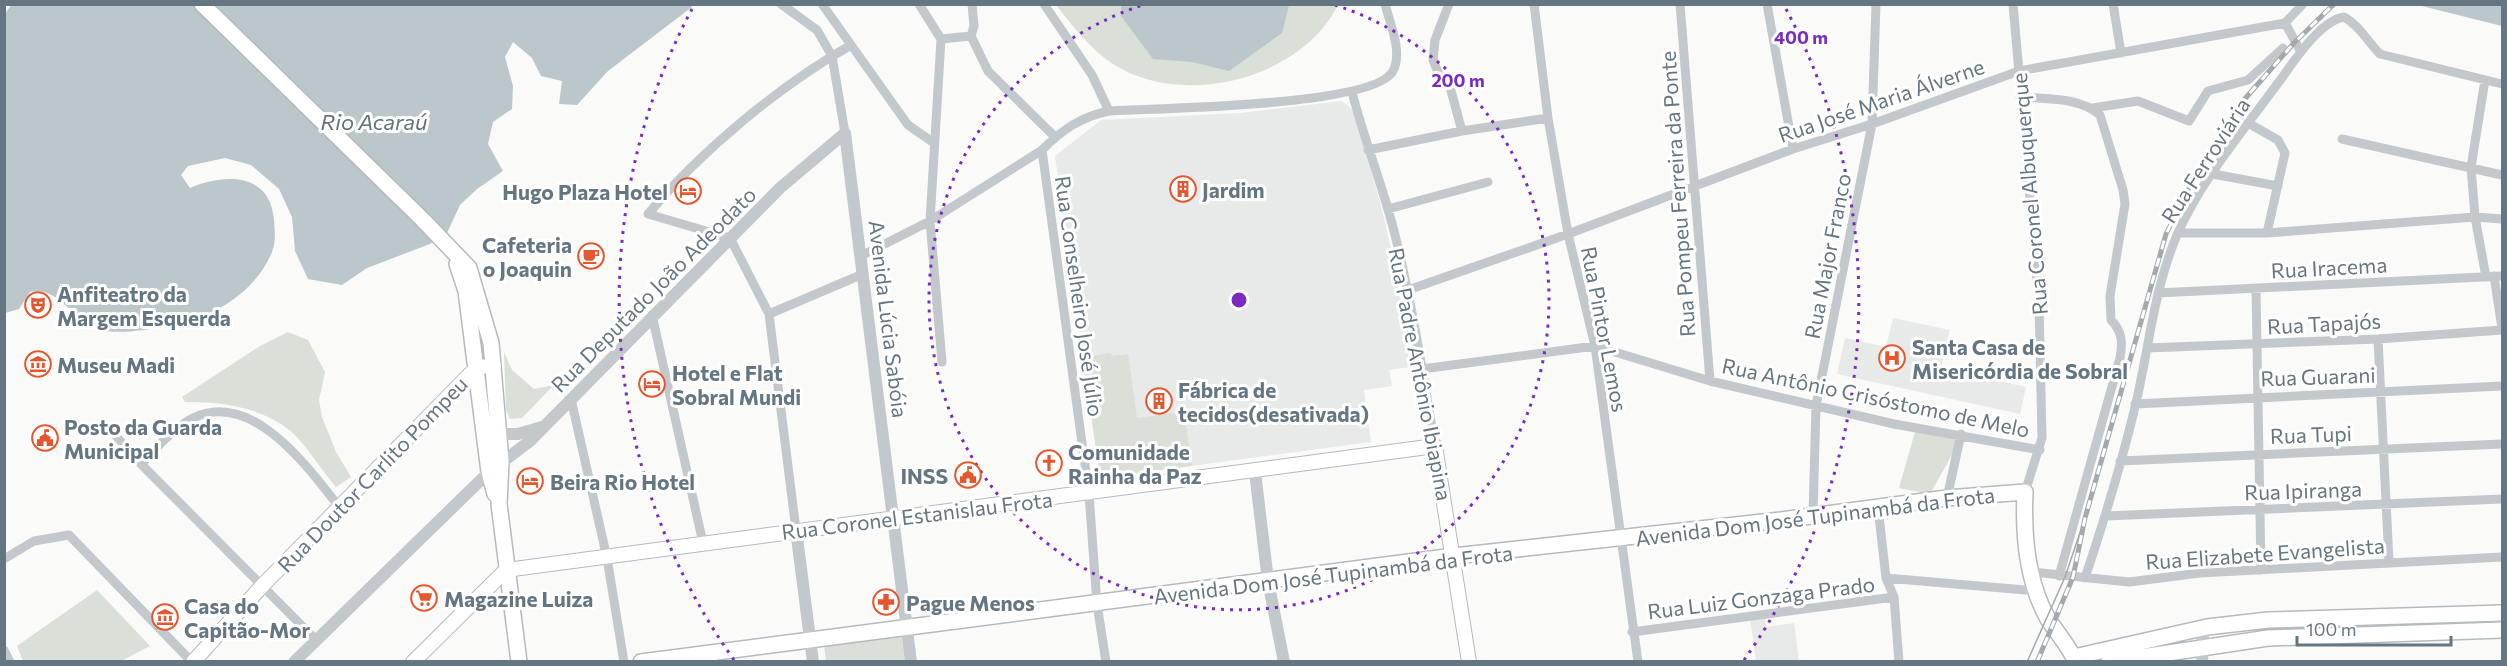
<svg xmlns="http://www.w3.org/2000/svg" width="2507" height="666" font-family="Commissioner,sans-serif">
<style>
.built{fill:#e8e9e9}
.green{fill:#dadfd7}
.water{fill:#bbc7cb}
.lines{fill:none;stroke-linecap:round;stroke-linejoin:round}
.secondary-casing{stroke:#b3babf;stroke-width:16}
.primary-casing{stroke:#b5babe;stroke-width:18}
.minor{stroke:#c3c8cc;stroke-width:9}
.tertiary{stroke:#c3c8cc;stroke-width:12}
.secondary{stroke:#fff;stroke-width:14}
.primary{stroke:#fff;stroke-width:15}
.tram{stroke:#a2aab0;stroke-width:1.5}
.rail-casing{stroke:#a2aab0;stroke-width:5}
.rail{stroke:#fff;stroke-width:3;stroke-dasharray:9;stroke-linecap:butt}
.ring{fill:none;stroke:#7b2cbf;stroke-width:3;stroke-dasharray:3 6}
.labels{text-anchor:middle;dominant-baseline:central;stroke-width:6;stroke-linejoin:round;paint-order:stroke}
.street-label{font-size:21px;fill:#657683;stroke:#fff}
.poi-label{font-size:21px;font-weight:bold;fill:#657683;stroke:#fff;text-anchor:start}
.water-label{font-size:22px;font-style:italic;fill:#60757c;stroke:#fff}
.centre{fill:#7b2cbf;stroke:#fff;stroke-width:3}
.ring-label{font-size:18px;text-anchor:middle;font-weight:bold;fill:#7b2cbf;stroke:#fff;stroke-width:6;stroke-linejoin:round;paint-order:stroke}
</style>
<rect width="100%" height="100%" fill="#fafaf8"/>
<path class="built" d="M1342,101L1353,110L1381,205L1395,267L1410,367L1389,370L1392,386L1364,390L1371,442L1100,478L1055,156L1101,120L1240,113Z
M1893,318L1950,330L1941,368L2026,387L2020,414L1837,374L1845,338L1886,347Z
M1765,615L1766,627L1794,623L1799,661H1756L1750,617Z"/>
<path class="green" d="M1056,5H1338C1301,79 1183,109 1113,64C1090,49 1073,26 1056,5Z
M288,332L308,340L325,372L319,400L322,417L336,452L351,477L336,487C322,471 303,440 288,429C259,407 220,401 185,402L182,397L260,346Z
M504,352L512,370L534,389L554,385L522,418L510,419L506,410Z
M1111,353L1112,356L1128,354L1137,418L1184,412L1192,466L1100,478L1083,357Z
M1917,425L1957,436L1953,453L1930,494L1899,488Z
M97,590L150,646L121,661H23L17,646Z
M901,633L905,661H826L824,645Z"/>
<path class="water" d="M12,4H690L692,7L608,71L577,105L559,104L562,81L541,76L532,58L513,42L505,57L513,86L512,109L493,122L488,144L503,171L477,189L460,205L447,233L430,244L367,268L342,285L308,279L295,251L292,217L279,189L251,165L225,158L188,166L181,175L190,188C223,174 271,171 274,221C275,231 276,242 272,252C261,280 234,303 207,314C183,324 119,339 95,328C73,318 55,285 30,292L19,309L5,313L4,15Z
M1121,5V4L1289,5L1282,33L1229,71L1192,62L1153,59L1121,16Z
M2418,5H2502V26Z"/>
<g class="lines">
<g class="secondary-casing">
<path id="secondary" d="M193,662L262,586L477,367L494,366
M413,662L506,570L1435,446L1469,662"/>
</g>
<g class="primary-casing">
<path id="primary" d="M202,4L423,220L469,268L491,343L501,462L499,504L519,662
M457,264L466,291L489,472L495,494
M2074,657L2207,627L2268,620L2502,613
M641,662L1454,556L1781,520L1947,498L2025,492C2023,534 2027,582 2048,619C2057,633 2069,646 2076,662
M2109,662L2268,638L2502,630"/>
</g>
<path class="minor" d="M781,4L817,30L832,56L845,133
M822,4L908,125L934,143
M919,4L941,39L930,221L942,362
M972,4L974,26L971,36L988,71L1055,137
M1044,4L1092,75L1109,111
M1449,4L1435,40L1433,60L1440,77L1450,87L1462,131
M1534,4L1548,118L1568,234L1595,346L1638,662
M1680,4L1710,381
M1767,4L1793,149
M2013,4L2039,303L2042,438L2025,492
M2113,4L2121,53
M2285,23L2301,52
M2285,23L2303,4
M941,39L971,36
M2485,80L2471,167L2475,217L2486,277
M1352,92C1364,139 1382,184 1394,231C1412,302 1423,374 1435,446
M2020,97C2046,99 2080,97 2100,115L2123,190L2125,204L2110,296L2111,320C2122,331 2123,342 2120,358L2059,576
M2093,108L2138,101L2189,121L2208,91L2248,80L2283,48
M2248,123L2278,140L2285,153L2267,233
M2342,139L2502,175
M1042,150L1089,494L1097,604L1106,662
M1368,150L1462,131L1548,118
M2213,174L2278,186
M1388,209L1488,182
M2178,233H2267L2475,217L2502,219
M861,256L930,221L1042,150C1062,130 1080,117 1109,111C1154,108 1374,107 1393,71C1403,52 1390,24 1385,4
M2494,276L2502,328
M2256,289L2261,570
M1408,290L1568,234L1793,149L1872,124L2019,71L2285,23
M2158,293L2502,276
M769,314L863,274
M652,315L703,543
M2378,339L2389,562
M2147,348L2378,339L2502,330
M1422,369L1595,346L1710,381L1894,424L2040,450
M571,399L607,558L624,662
M2135,404L2502,386
M108,427L141,464L315,639
M2120,461L2502,444
M141,464C157,448 173,428 193,418C253,389 309,469 340,508
M1947,498L1961,434
M1878,507L1886,578L1894,597L1899,662
M1813,515L1816,406L1872,124L1876,4
M2106,516L2502,499
M796,530L769,314L730,238L648,214C701,151 779,86 851,45
M4,559L34,541L69,535L192,662
M2032,572L2129,582L2200,573L2502,557
M1886,578L2036,591
M2085,578C2104,521 2122,462 2136,403C2149,347 2154,289 2177,235C2201,180 2243,131 2278,83C2293,63 2319,21 2344,17C2360,26 2367,41 2380,54L2502,84
M1632,632L1894,597
M4,650L10,662"/>
<path class="tertiary" d="M498,434H518L542,427
M1255,472L1268,581L1284,662
M796,530L813,662
M294,662L489,472L530,441L780,188L845,133L911,662
M2202,662L2203,634L2207,627"/>
<use href="#secondary" class="secondary"/>
<use href="#primary" class="primary"/>
<path class="tram" d="M2027,662L2065,577L2085,518"/>
<g class="rail-casing">
<path id="rail" d="M2037,662L2073,577L2085,518L2166,234L2199,168L2243,101L2294,43L2334,4"/>
</g>
<use href="#rail" class="rail"/>
</g>
<g class="ring">
<path d="M1335 5A310 310 0 1 1 1143 5"/>
<path d="M734 660A620 620 0 0 1 692 9M1786 9A620 620 0 0 1 1744 660"/>
</g>
<defs>
<g id="building-ring" transform="scale(1.35)"><circle r="9.5" fill="#fff" stroke="#e4572e" stroke-width="1.5"/><path d="M-4-6H4V6H1V3H-1V6H-4ZM-2.5-4.3h1.7v1.8h-1.7ZM.8-4.3h1.7v1.8H.8ZM-2.5-1h1.7V.8h-1.7ZM.8-1h1.7V.8H.8Z" fill="#e4572e"/></g>
<g id="hotel-ring" transform="scale(1.35)"><circle r="9.5" fill="#fff" stroke="#e4572e" stroke-width="1.5"/><path d="M-6-4.5h1.5V1H6V5H4.5V3h-9V5H-6ZM-4 0a1.8 1.8 0 1 1 3.6 0ZM.5 0V-2.5h3Q6-2.5 6 0Z" fill="#e4572e"/></g>
<g id="cafe-ring" transform="scale(1.35)"><circle r="9.5" fill="#fff" stroke="#e4572e" stroke-width="1.5"/><path d="M-5.5-4.5H6V0H3Q3 3.5 0 3.5H-2.5Q-5.5 3.5-5.5 0ZM3-3.2v2h1.7v-2ZM-6 4.5H4V6H-6Z" fill="#e4572e"/></g>
<g id="theatre-ring" transform="scale(1.35)"><circle r="9.5" fill="#fff" stroke="#e4572e" stroke-width="1.5"/><path d="M-5-5.5Q0-4 5-5.5V0Q5 5 0 6Q-5 5-5 0ZM-3.3-2.5H-1v1.5H-3.3ZM1-2.5H3.3v1.5H1ZM-2.8 1Q0 5.5 2.8 1Z" fill="#e4572e"/></g>
<g id="hospital-ring" transform="scale(1.35)"><circle r="9.5" fill="#fff" stroke="#e4572e" stroke-width="1.5"/><path d="M-5-5h3v3.5h4V-5h3V5h-3V1.5h-4V5h-3Z" fill="#e4572e"/></g>
<g id="museum-ring" transform="scale(1.35)"><circle r="9.5" fill="#fff" stroke="#e4572e" stroke-width="1.5"/><path d="M0-6L6-3V-2H-6V-3ZM-5-1h2V3h-2ZM-1-1h2V3h-2ZM3-1h2V3H3ZM-6 4H6V6H-6Z" fill="#e4572e"/></g>
<g id="civic-ring" transform="scale(1.35)"><circle r="9.5" fill="#fff" stroke="#e4572e" stroke-width="1.5"/><path d="M-.6-6.5H3V-4.5H.6V-3L4-1V1h2V6H-6V1h2V-1L-.6-3ZM-1.2 2.5V6h2.4V2.5Z" fill="#e4572e"/></g>
<g id="church-ring" transform="scale(1.35)"><circle r="9.5" fill="#fff" stroke="#e4572e" stroke-width="1.5"/><path d="M-1.2-6h2.4v3.5h3.3v2.4h-3.3V6h-2.4V-.1h-3.3v-2.4h3.3Z" fill="#e4572e"/></g>
<g id="supermarket-ring" transform="scale(1.35)"><circle r="9.5" fill="#fff" stroke="#e4572e" stroke-width="1.5"/><path d="M-6-5.5h2.5l.6 2H6L4.5 2H-2.5L-4.4-4H-6ZM-1.5 3.2a1.3 1.3 0 1 0 .1 0ZM3 3.2a1.3 1.3 0 1 0 .1 0Z" fill="#e4572e"/></g>
<g id="pharmacy-ring" transform="scale(1.35)"><circle r="9.5" fill="#fff" stroke="#e4572e" stroke-width="1.5"/><path d="M-2-6h4v4h4v4h-4v4h-4v-4h-4v-4h4Z" fill="#e4572e"/></g>
</defs>
<g fill-rule="evenodd">
<use href="#building-ring" x="1183" y="189"/>
<use href="#hotel-ring" x="688" y="191"/>
<use href="#cafe-ring" x="591" y="256"/>
<use href="#theatre-ring" x="38" y="305"/>
<use href="#hospital-ring" x="1892" y="358"/>
<use href="#museum-ring" x="38" y="364"/>
<use href="#hotel-ring" x="652" y="384"/>
<use href="#building-ring" x="1159" y="401"/>
<use href="#civic-ring" x="45" y="438"/>
<use href="#church-ring" x="1049" y="463"/>
<use href="#civic-ring" x="968" y="475"/>
<use href="#hotel-ring" x="530" y="481"/>
<use href="#supermarket-ring" x="424" y="598"/>
<use href="#pharmacy-ring" x="886" y="602"/>
<use href="#museum-ring" x="165" y="617"/>
</g>
<g class="labels">
<g class="street-label">
<text transform="translate(1881 100) rotate(-19)">Rua José Maria Álverne</text>
<text transform="translate(2205 160) rotate(-57)">Rua Ferroviária</text>
<text transform="translate(1677 194) rotate(-94)">Rua Pompeu Ferreira da Ponte</text>
<text transform="translate(2029 194) rotate(-95)">Rua Coronel Albuquerque</text>
<text transform="translate(1827 256) rotate(-79)">Rua Major Franco</text>
<text transform="translate(2329 267) rotate(-3)">Rua Iracema</text>
<text transform="translate(653 289) rotate(-45)">Rua Deputado João Adeodato</text>
<text transform="translate(1080 296) rotate(82)">Rua Conselheiro José Júlio</text>
<text transform="translate(889 319) rotate(83)">Avenida Lúcia Sabóia</text>
<text transform="translate(2324 323) rotate(-3)">Rua Tapajós</text>
<text transform="translate(1605 329) rotate(79)">Rua Pintor Lemos</text>
<text transform="translate(1421 374) rotate(79)">Rua Padre Antônio Ibiapina</text>
<text transform="translate(2318 376) rotate(-2)">Rua Guarani</text>
<text transform="translate(1876 397) rotate(12)">Rua Antônio Crisóstomo de Melo</text>
<text transform="translate(2311 434) rotate(-2)">Rua Tupi</text>
<text transform="translate(372 474) rotate(-46)">Rua Doutor Carlito Pompeu</text>
<text transform="translate(2303 490) rotate(-2)">Rua Ipiranga</text>
<text transform="translate(917 515) rotate(-7)">Rua Coronel Estanislau Frota</text>
<text transform="translate(1815 516) rotate(-7)">Avenida Dom José Tupinambá da Frota</text>
<text transform="translate(2265 553) rotate(-4)">Rua Elizabete Evangelista</text>
<text transform="translate(1333 574) rotate(-7)">Avenida Dom José Tupinambá da Frota</text>
<text transform="translate(1761 597) rotate(-7)">Rua Luiz Gonzaga Prado</text>
</g>
<g class="poi-label">
<text x="1202" y="189">Jardim</text>
<text x="668" y="191" text-anchor="end">Hugo Plaza Hotel</text>
<text x="572" y="244" text-anchor="end">Cafeteria<tspan x="572" dy="24">o Joaquin</tspan></text>
<text x="57" y="293">Anfiteatro da<tspan x="57" dy="24">Margem Esquerda</tspan></text>
<text x="1912" y="346">Santa Casa de<tspan x="1912" dy="24">Misericórdia de Sobral</tspan></text>
<text x="57" y="364">Museu Madi</text>
<text x="672" y="372">Hotel e Flat<tspan x="672" dy="24">Sobral Mundi</tspan></text>
<text x="1178" y="389">Fábrica de<tspan x="1178" dy="24">tecidos(desativada)</tspan></text>
<text x="64" y="426">Posto da Guarda<tspan x="64" dy="24">Municipal</tspan></text>
<text x="1068" y="451">Comunidade<tspan x="1068" dy="24">Rainha da Paz</tspan></text>
<text x="948" y="475" text-anchor="end">INSS</text>
<text x="550" y="481">Beira Rio Hotel</text>
<text x="444" y="598">Magazine Luiza</text>
<text x="906" y="602">Pague Menos</text>
<text x="184" y="605">Casa do<tspan x="184" dy="24">Capitão-Mor</tspan></text>
</g>
<g class="water-label">
<text x="374" y="121">Rio Acaraú</text>
</g>
</g>
<circle cx="1239" cy="300" r="9" class="centre"/>
<g class="ring-label">
<text x="1801" y="44">400 m</text>
<text x="1458" y="87">200 m</text>
</g>
<rect width="2507" height="666" fill="none" stroke="#657683" stroke-width="12"/>
<path d="M2297 636v9h154v-9" fill="none" stroke="#657683" stroke-width="3"/>
<text x="2306" y="636" font-size="18" fill="#657683" stroke="#ffffff" stroke-width="4.5" paint-order="stroke">100 m</text>
</svg>
